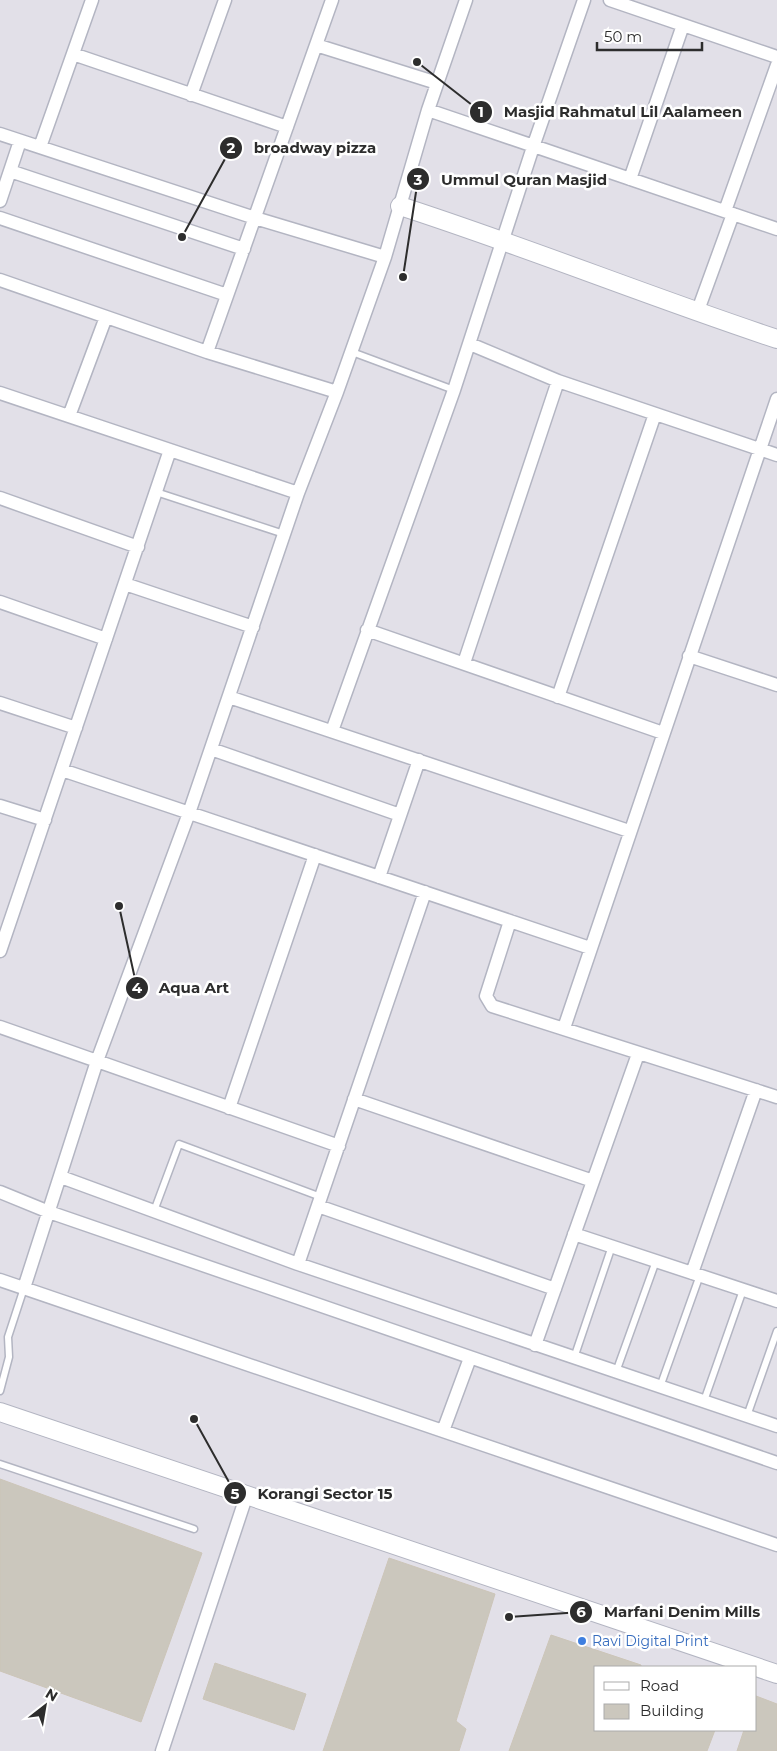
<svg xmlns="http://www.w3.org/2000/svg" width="777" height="1751" font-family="Montserrat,sans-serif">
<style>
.industrial{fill:#e2e0e8;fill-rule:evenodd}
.building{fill:#cbc7bd;stroke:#ccc5b8}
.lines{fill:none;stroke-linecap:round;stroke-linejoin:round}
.lane-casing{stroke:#b3b5c2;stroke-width:9}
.street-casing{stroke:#b3b5c2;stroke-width:15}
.secondary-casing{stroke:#b3b5c2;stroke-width:20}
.lane{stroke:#fff;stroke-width:6}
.street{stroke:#fff;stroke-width:12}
.secondary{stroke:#fff;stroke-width:18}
.shop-dot{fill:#3f7fe0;stroke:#fff;stroke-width:2}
.labels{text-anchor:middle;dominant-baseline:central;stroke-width:5;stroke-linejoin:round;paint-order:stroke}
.shop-label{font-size:14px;fill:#366cbe;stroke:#fff;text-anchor:start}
.leader{fill:none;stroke:#2d2d2d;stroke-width:2}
.callout-dot{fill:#2d2d2d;stroke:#fff;stroke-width:2}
.mark-label{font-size:15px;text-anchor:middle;font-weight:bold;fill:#fff}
.callout-label{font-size:15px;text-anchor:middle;font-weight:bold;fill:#2d2d2d;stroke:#fff;stroke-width:5;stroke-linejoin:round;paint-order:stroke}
</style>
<rect width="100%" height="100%" fill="#efe9df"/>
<path class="industrial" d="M0,0H777V1751H0ZM596,1667H756V1730H596Z"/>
<path class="building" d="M0,1479L202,1553L141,1722L0,1671Z
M389,1558L495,1594L456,1721L466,1729L459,1751H323Z
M551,1635L641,1665V1667H596V1730H715L707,1751H509Z
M215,1663L306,1694L294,1730L203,1699Z
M756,1696L777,1704V1751H737L744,1730H756Z"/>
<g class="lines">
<g class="lane-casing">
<path id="lane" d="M352,352L454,390
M156,492L284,534
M154,1211L179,1144L321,1197
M574,1358L612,1246
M616,1372L656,1261
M660,1387L700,1275
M0,1391L9,1357L8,1337L24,1288
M704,1401L743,1290
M747,1416L777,1331
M0,1464L194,1529"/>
</g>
<g class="street-casing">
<path id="street" d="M610,0L777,57
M316,45L437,83
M73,54L287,127
M191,95L225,0
M428,110L777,229
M0,134L255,218L385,257
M40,147L92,0
M10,171L244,249
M630,179L683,25
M0,201L20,141
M725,211L777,65
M0,218L227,295
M0,280L207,352L337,392
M697,313L733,214
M470,344L558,381L777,455
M207,352L332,0
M0,393L298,493
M69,416L106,317
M0,498L138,547
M125,584L253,627
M0,602L106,639
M367,630L663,733
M689,656L777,685
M464,663L558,381
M229,697L629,831
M558,697L655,414
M0,703L76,728
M332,731L454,390L533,147L584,0
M211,749L400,815
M62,770L590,948
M0,806L45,820
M379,877L419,760
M510,921L486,996L492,1006L777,1097
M0,951L170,450
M0,1027L339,1146
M564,1028L777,399
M354,1099L593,1181
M229,1108L315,855
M61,1177L298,1264L777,1426
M0,1192L49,1212L777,1463
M318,1206L555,1289
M574,1234L777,1301
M298,1264L425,892
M692,1273L756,1090
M0,1280L777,1545
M24,1288L97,1061L189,813L298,493L337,392L385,257L428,110L466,0
M535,1345L638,1054
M443,1431L470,1358
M162,1751L247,1494"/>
</g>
<g class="secondary-casing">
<path id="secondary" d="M400,206C527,247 650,297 777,339
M0,1412L777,1674"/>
</g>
<use href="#lane" class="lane"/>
<use href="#street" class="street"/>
<use href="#secondary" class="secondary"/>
</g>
<circle class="shop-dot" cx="582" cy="1641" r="5"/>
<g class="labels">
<g class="shop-label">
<text x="592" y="1641">Ravi Digital Print</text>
</g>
</g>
<path class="leader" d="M417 62L481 112M182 237L231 148M403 277L418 179M119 906L137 988M194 1419L235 1493M509 1617L581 1612"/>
<g class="callout-dot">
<circle cx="417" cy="62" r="5"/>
<circle cx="182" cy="237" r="5"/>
<circle cx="403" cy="277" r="5"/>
<circle cx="119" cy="906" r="5"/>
<circle cx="194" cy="1419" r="5"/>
<circle cx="509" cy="1617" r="5"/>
<circle cx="481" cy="112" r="12"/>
<circle cx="231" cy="148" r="12"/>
<circle cx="418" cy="179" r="12"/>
<circle cx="137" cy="988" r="12"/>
<circle cx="235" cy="1493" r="12"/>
<circle cx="581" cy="1612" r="12"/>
</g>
<g class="mark-label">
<text x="481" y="117">1</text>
<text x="231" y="153">2</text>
<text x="418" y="185">3</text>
<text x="137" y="993">4</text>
<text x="235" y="1499">5</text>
<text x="581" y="1617">6</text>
</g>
<g class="callout-label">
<text x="623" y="117">Masjid Rahmatul Lil Aalameen</text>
<text x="315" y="153">broadway pizza</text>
<text x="524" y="185">Ummul Quran Masjid</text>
<text x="194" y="993">Aqua Art</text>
<text x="325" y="1499">Korangi Sector 15</text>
<text x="682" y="1617">Marfani Denim Mills</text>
</g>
<rect x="594" y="1666" width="162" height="65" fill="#ffffff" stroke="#ababab"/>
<rect x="604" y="1682" width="25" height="8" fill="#ffffff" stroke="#ababab"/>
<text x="640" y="1691" font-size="15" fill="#2d2d2d">Road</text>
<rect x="604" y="1704" width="25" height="15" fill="#cbc7bd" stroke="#ababab"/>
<text x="640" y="1716" font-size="15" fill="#2d2d2d">Building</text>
<g transform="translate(45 1706) rotate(31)" stroke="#ffffff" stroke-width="4" paint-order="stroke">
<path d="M0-4L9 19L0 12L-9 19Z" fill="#2d2d2d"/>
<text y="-8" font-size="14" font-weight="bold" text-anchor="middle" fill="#2d2d2d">N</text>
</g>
<path d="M597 42v8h105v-8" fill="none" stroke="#2d2d2d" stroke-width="2.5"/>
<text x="604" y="42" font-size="15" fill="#2d2d2d" stroke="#ffffff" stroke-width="4" paint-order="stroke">50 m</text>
</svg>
